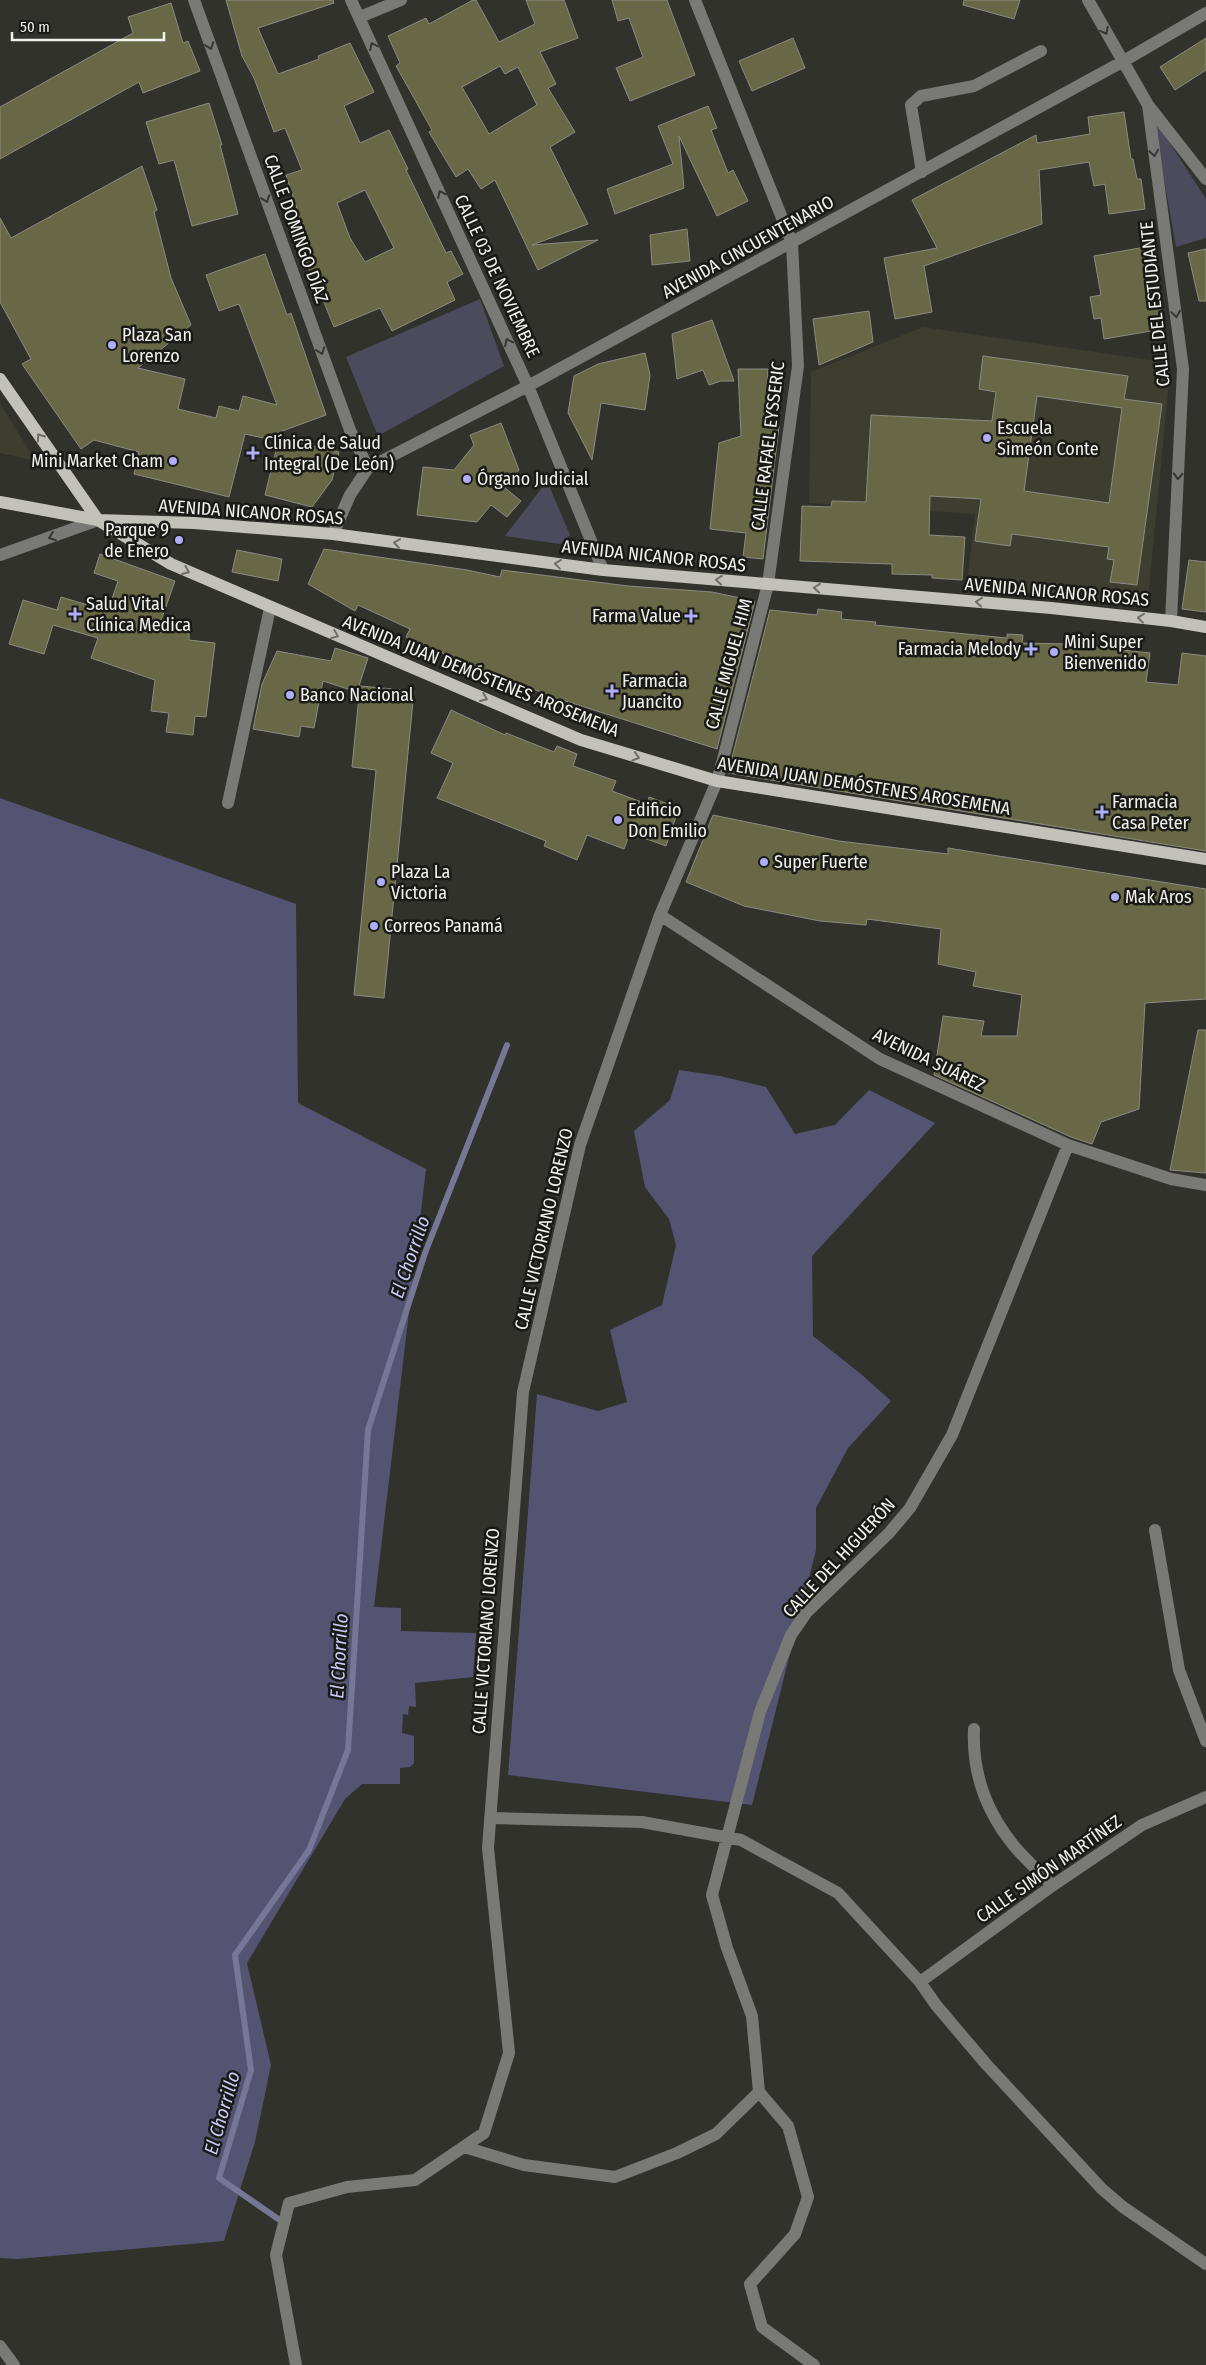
<svg xmlns="http://www.w3.org/2000/svg" width="1206" height="2365" font-family="'Fira Sans Condensed',sans-serif">
<style>
.built{fill:#3d3d30}
.green{fill:#4b4b5d}
.forest{fill:#545472}
.lines{fill:none;stroke-linecap:round;stroke-linejoin:round}
.stream{stroke:#767697;stroke-width:6}
.building{fill:#686846;stroke:#8b8b83;fill-rule:evenodd}
.minor{stroke:#797a76;stroke-width:12}
.major{stroke:#c2c2bb;stroke-width:12}
.oneway{stroke:#363633}
.oneway2{stroke:#6e6e68}
.poi-dot{fill:#afaefa;stroke:#191916;stroke-width:2}
.labels{text-anchor:middle;dominant-baseline:central;stroke-width:5;stroke-linejoin:round;paint-order:stroke}
.street-label{font-size:18px;fill:#f1f1ed;stroke:#191916}
.poi-label{font-size:18px;fill:#f1f1ed;stroke:#191916;text-anchor:start}
.water-label{font-size:19px;font-style:italic;fill:#cacaf8;stroke:#191916}
</style>
<rect width="100%" height="100%" fill="#31322b"/>
<path class="built" d="M923,327L1171,363L1147,608L967,585L975,514L809,503L811,372Z
M0,404L36,461L0,453Z"/>
<path class="green" d="M1153,117L1206,199V238L1176,247Z
M480,299L504,366L378,436L346,357Z
M547,481L570,535L560,544L505,536Z"/>
<path class="forest" d="M0,798L296,904L298,1103L426,1169L374,1607L401,1608V1631L476,1633L473,1677L415,1683L416,1707L409,1706L408,1715L403,1714L402,1733L414,1736V1763L410,1767L400,1768V1784H362L345,1799L247,1963L271,2065L255,2142L224,2241L18,2259L0,2258Z
M679,1070L720,1076L766,1087L795,1134L835,1125L869,1090L935,1123L812,1256L813,1336L861,1374L891,1401L848,1448L816,1508V1550L752,1805L508,1775L537,1394L598,1411L627,1402L610,1330L662,1305L676,1245L669,1219L645,1187L634,1131L670,1100Z"/>
<g class="lines">
<path class="stream" d="M284,2223L219,2178L251,2070L235,1955L309,1850L348,1750L368,1430L425,1253L507,1045"/>
</g>
<path class="building" d="M226,0H333L334,3L258,28L278,74L319,59L318,56L350,43L374,92L344,106L360,143L389,130L408,169L406,170L446,253L451,251L463,274L447,282L455,300L392,331L380,308L334,327L321,295L318,297L293,221L300,218L286,175L302,170L285,128L274,132L254,78L242,56ZM365,190L394,248L365,262L350,238L337,203Z
M473,0H476L499,42L535,24L526,0H564L578,38L540,52L556,84L548,88L575,132L550,147L588,224L532,245L598,240L538,270L495,180L481,189L468,169L456,177L429,132L432,130L396,66L400,63L388,36L426,18L429,24ZM500,66L505,74L518,67L537,105L489,134L462,87Z
M612,0H667L695,75L630,101L616,68L643,57L629,18L618,21Z
M964,0H1020L1014,19L963,5Z
M171,3L183,43L188,41L200,71L143,93L139,82L0,159V107L133,33L128,17Z
M793,38L805,68L752,91L739,61Z
M1206,38V70L1175,90L1160,67Z
M209,103L222,145H220L238,214L192,226L174,160L159,164L146,122Z
M708,106L717,128L711,130L728,173L733,170L748,201L717,216L679,136L684,188L615,214L607,189L673,164L658,126Z
M1124,112L1131,159H1133L1137,179H1141L1145,209L1109,214L1105,184L1094,186L1089,162L1039,170L1042,224L924,266L932,312L895,319L884,258L937,248L912,200L1036,135L1037,143L1090,134L1088,117Z
M142,166L157,210L154,212L171,278L191,325L138,368L185,379L178,409L216,418L219,406L239,411L243,396L277,405L239,304L219,311L206,275L265,254L287,315L291,313L326,415L263,438L245,434L229,497L134,474L139,452L94,440L81,449L22,364L31,359L0,302V218L11,238Z
M687,229L690,261L652,265L650,235Z
M1151,246L1163,329L1104,339L1101,318L1094,319L1090,297L1101,295L1094,256Z
M1206,249V301H1199L1188,253Z
M869,311L873,342L819,365L813,319Z
M712,320L734,381H721L709,385L703,370L677,379L672,334Z
M645,353L650,375L645,410L601,403L592,460L568,413L574,376L598,364Z
M983,356L1128,376L1124,399L1162,404L1137,585L1110,582L1114,560L1107,559L1109,547L1012,534L1010,546L975,541L981,499L930,496L929,535L965,537L962,580L932,578V575L892,574V564L800,561L802,506L831,507L832,501L866,502L871,415L992,421L996,392L979,389ZM1037,396L1122,408L1109,503L1024,491Z
M738,369H768L767,394H770L772,428L779,426L763,559L743,557L746,533L710,529L719,443L741,436Z
M501,423L519,470L505,488L521,501L507,517L491,505L477,522L417,515L423,467L454,470L474,445L470,435Z
M279,438L339,452L332,480L312,507L265,495Z
M324,549L467,570L500,577L502,570L628,586L712,592L755,601L717,749L559,699L470,665L406,637L410,629L358,605L355,611L308,584Z
M237,550L282,559L278,581L232,572Z
M100,554L175,581L158,629L189,633V640L215,643L206,717L195,716L193,735L166,732L169,713L151,711L155,680L91,658L98,638L53,625L44,654L9,644L23,600L57,610L61,597L108,611L118,581L94,573Z
M1189,560L1206,562V612L1182,609Z
M818,609L842,612L841,619L876,622L875,625L1007,638V634L1023,635L1022,643L1068,644L1150,653L1146,682L1178,685L1182,653L1206,656V851L728,773L770,610L817,615Z
M335,648L368,658L357,692L323,681L314,728L301,726L299,737L253,729L262,684L277,651L331,661Z
M360,686L414,691L384,998L354,995L376,770L352,767Z
M451,710L505,735L506,733L554,752L557,746L577,754L573,766L616,781L612,791L647,804L649,797L679,808L666,846L630,833L624,849L587,835L577,860L544,846L546,841L437,798L453,763L431,753Z
M713,815L839,841L948,854V848L1206,889V999L1145,1003L1139,1109L1101,1122L1092,1144L1071,1137L934,1075L943,1016L984,1021L981,1036H1017L1022,995L973,986L976,972L938,964L941,929L867,919L866,925L820,921L744,906L686,882Z
M1198,1030H1206V1173L1170,1170Z"/>
<g class="lines">
<path class="minor" d="M194,0L350,430L368,468
M351,0L528,386L603,570
M1088,0L1148,105L1206,179
M360,17L401,0
M1148,105L1183,369L1171,621
M922,172L911,105L921,96L974,86L1041,51
M333,534L350,495L368,468L528,386L1122,62L1206,13
M0,555L98,520
M228,803L270,608
M660,915L880,1059L1068,1145L1171,1179L1206,1185
M1155,1530L1179,1670L1206,1741
M974,1729C972,1773 986,1812 1015,1847C1027,1861 1040,1872 1052,1886
M490,1818L642,1822L741,1840L838,1893L920,1982L936,2005L986,2064L1102,2189L1123,2207L1206,2264
M920,1982L1052,1886L1142,1825L1206,1797
M759,2092L788,2126L808,2197L795,2234L750,2284L762,2327L814,2365
M464,2147L524,2165L615,2177L677,2153L716,2134L759,2092L752,2016L727,1948L712,1895L760,1712L791,1635L806,1613L889,1533L910,1508L952,1435L1068,1145
M0,2346L14,2365
M296,2365L276,2255L289,2203L347,2187L415,2180L484,2133L509,2053L488,1848L523,1392L580,1145L660,915L717,781L722,763L768,584L798,366L792,243L695,0"/>
<path class="major" d="M0,379L98,520
M0,502L98,520L171,564L581,740L717,781L1206,859
M98,520L194,523L333,534L603,570L1051,608L1171,621L1206,627"/>
</g>
<defs><path id="oneway-chevron" d="M-2-3.5L2.5 0L-2 3.5" fill="none" stroke-width="1.6" stroke-linecap="round" stroke-linejoin="round" transform="scale(1.25)"/></defs>
<g class="oneway">
<use href="#oneway-chevron" transform="translate(1105 31) rotate(62)"/>
<use href="#oneway-chevron" transform="translate(210 46) rotate(70)"/>
<use href="#oneway-chevron" transform="translate(373 46) rotate(-115)"/>
<use href="#oneway-chevron" transform="translate(1154 153) rotate(82)"/>
<use href="#oneway-chevron" transform="translate(441 194) rotate(-115)"/>
<use href="#oneway-chevron" transform="translate(266 199) rotate(70)"/>
<use href="#oneway-chevron" transform="translate(1176 314) rotate(82)"/>
<use href="#oneway-chevron" transform="translate(508 342) rotate(-115)"/>
<use href="#oneway-chevron" transform="translate(321 351) rotate(70)"/>
<use href="#oneway-chevron" transform="translate(1178 476) rotate(93)"/>
<use href="#oneway-chevron" transform="translate(52 537) rotate(160)"/>
</g>
<g class="oneway2">
<use href="#oneway-chevron" transform="translate(40 437) rotate(-125)"/>
<use href="#oneway-chevron" transform="translate(397 543) rotate(-172)"/>
<use href="#oneway-chevron" transform="translate(558 564) rotate(-173)"/>
<use href="#oneway-chevron" transform="translate(186 571) rotate(24)"/>
<use href="#oneway-chevron" transform="translate(719 580) rotate(-175)"/>
<use href="#oneway-chevron" transform="translate(817 588) rotate(-175)"/>
<use href="#oneway-chevron" transform="translate(979 602) rotate(-175)"/>
<use href="#oneway-chevron" transform="translate(1141 618) rotate(-174)"/>
<use href="#oneway-chevron" transform="translate(335 635) rotate(22)"/>
<use href="#oneway-chevron" transform="translate(484 698) rotate(23)"/>
<use href="#oneway-chevron" transform="translate(636 757) rotate(17)"/>
</g>
<g class="poi-dot">
<circle cx="112" cy="345" r="5"/>
<circle cx="987" cy="438" r="5"/>
<path d="M250.5 445.5h5v5h5v5h-5v5h-5v-5h-5v-5h5z"/>
<circle cx="173" cy="461" r="5"/>
<circle cx="467" cy="479" r="5"/>
<circle cx="179" cy="540" r="5"/>
<path d="M72.5 606.5h5v5h5v5h-5v5h-5v-5h-5v-5h5z"/>
<path d="M688.5 608.5h5v5h5v5h-5v5h-5v-5h-5v-5h5z"/>
<path d="M1028.5 641.5h5v5h5v5h-5v5h-5v-5h-5v-5h5z"/>
<circle cx="1054" cy="652" r="5"/>
<path d="M609.5 683.5h5v5h5v5h-5v5h-5v-5h-5v-5h5z"/>
<circle cx="290" cy="695" r="5"/>
<path d="M1099.5 804.5h5v5h5v5h-5v5h-5v-5h-5v-5h5z"/>
<circle cx="618" cy="820" r="5"/>
<circle cx="764" cy="862" r="5"/>
<circle cx="381" cy="882" r="5"/>
<circle cx="1115" cy="897" r="5"/>
<circle cx="374" cy="926" r="5"/>
</g>
<g class="labels">
<g class="street-label">
<text transform="translate(296 229) rotate(70)">CALLE DOMINGO DÍAZ</text>
<text transform="translate(748 247) rotate(-29)">AVENIDA CINCUENTENARIO</text>
<text transform="translate(497 276) rotate(65)">CALLE 03 DE NOVIEMBRE</text>
<text transform="translate(1155 304) rotate(-96)">CALLE DEL ESTUDIANTE</text>
<text transform="translate(768 446) rotate(-83)">CALLE RAFAEL EYSSERIC</text>
<text transform="translate(251 512) rotate(4)">AVENIDA NICANOR ROSAS</text>
<text transform="translate(654 556) rotate(6)">AVENIDA NICANOR ROSAS</text>
<text transform="translate(1057 592) rotate(5)">AVENIDA NICANOR ROSAS</text>
<text transform="translate(729 664) rotate(-75)">CALLE MIGUEL HIM</text>
<text transform="translate(481 676) rotate(22)">AVENIDA JUAN DEMÓSTENES AROSEMENA</text>
<text transform="translate(864 786) rotate(9)">AVENIDA JUAN DEMÓSTENES AROSEMENA</text>
<text transform="translate(929 1060) rotate(26)">AVENIDA SUÁREZ</text>
<text transform="translate(544 1229) rotate(-77)">CALLE VICTORIANO LORENZO</text>
<text transform="translate(839 1558) rotate(-47)">CALLE DEL HIGUERÓN</text>
<text transform="translate(486 1631) rotate(-86)">CALLE VICTORIANO LORENZO</text>
<text transform="translate(1049 1869) rotate(-35)">CALLE SIMÓN MARTÍNEZ</text>
</g>
<g class="poi-label">
<text x="122" y="335">Plaza San<tspan x="122" dy="21">Lorenzo</tspan></text>
<text x="997" y="428">Escuela<tspan x="997" dy="21">Simeón Conte</tspan></text>
<text x="264" y="443">Clínica de Salud<tspan x="264" dy="21">Integral (De León)</tspan></text>
<text x="163" y="461" text-anchor="end">Mini Market Cham</text>
<text x="477" y="479">Órgano Judicial</text>
<text x="169" y="530" text-anchor="end">Parque 9<tspan x="169" dy="21">de Enero</tspan></text>
<text x="86" y="604">Salud Vital<tspan x="86" dy="21">Clínica Medica</tspan></text>
<text x="681" y="616" text-anchor="end">Farma Value</text>
<text x="1064" y="642">Mini Super<tspan x="1064" dy="21">Bienvenido</tspan></text>
<text x="1021" y="649" text-anchor="end">Farmacia Melody</text>
<text x="622" y="681">Farmacia<tspan x="622" dy="21">Juancito</tspan></text>
<text x="300" y="695">Banco Nacional</text>
<text x="1112" y="802">Farmacia<tspan x="1112" dy="21">Casa Peter</tspan></text>
<text x="628" y="810">Edificio<tspan x="628" dy="21">Don Emilio</tspan></text>
<text x="774" y="862">Super Fuerte</text>
<text x="391" y="872">Plaza La<tspan x="391" dy="21">Victoria</tspan></text>
<text x="1125" y="897">Mak Aros</text>
<text x="384" y="926">Correos Panamá</text>
</g>
<g class="water-label">
<text transform="translate(410 1257) rotate(-71)">El Chorrillo</text>
<text transform="translate(339 1656) rotate(-87)">El Chorrillo</text>
<text transform="translate(222 2113) rotate(-74)">El Chorrillo</text>
</g>
</g>
<path d="M12 32v8h152v-8" fill="none" stroke="#f1f1ed" stroke-width="2.5"/>
<text x="20" y="32" font-size="15" fill="#f1f1ed" stroke="#191916" stroke-width="4" paint-order="stroke">50 m</text>
</svg>
